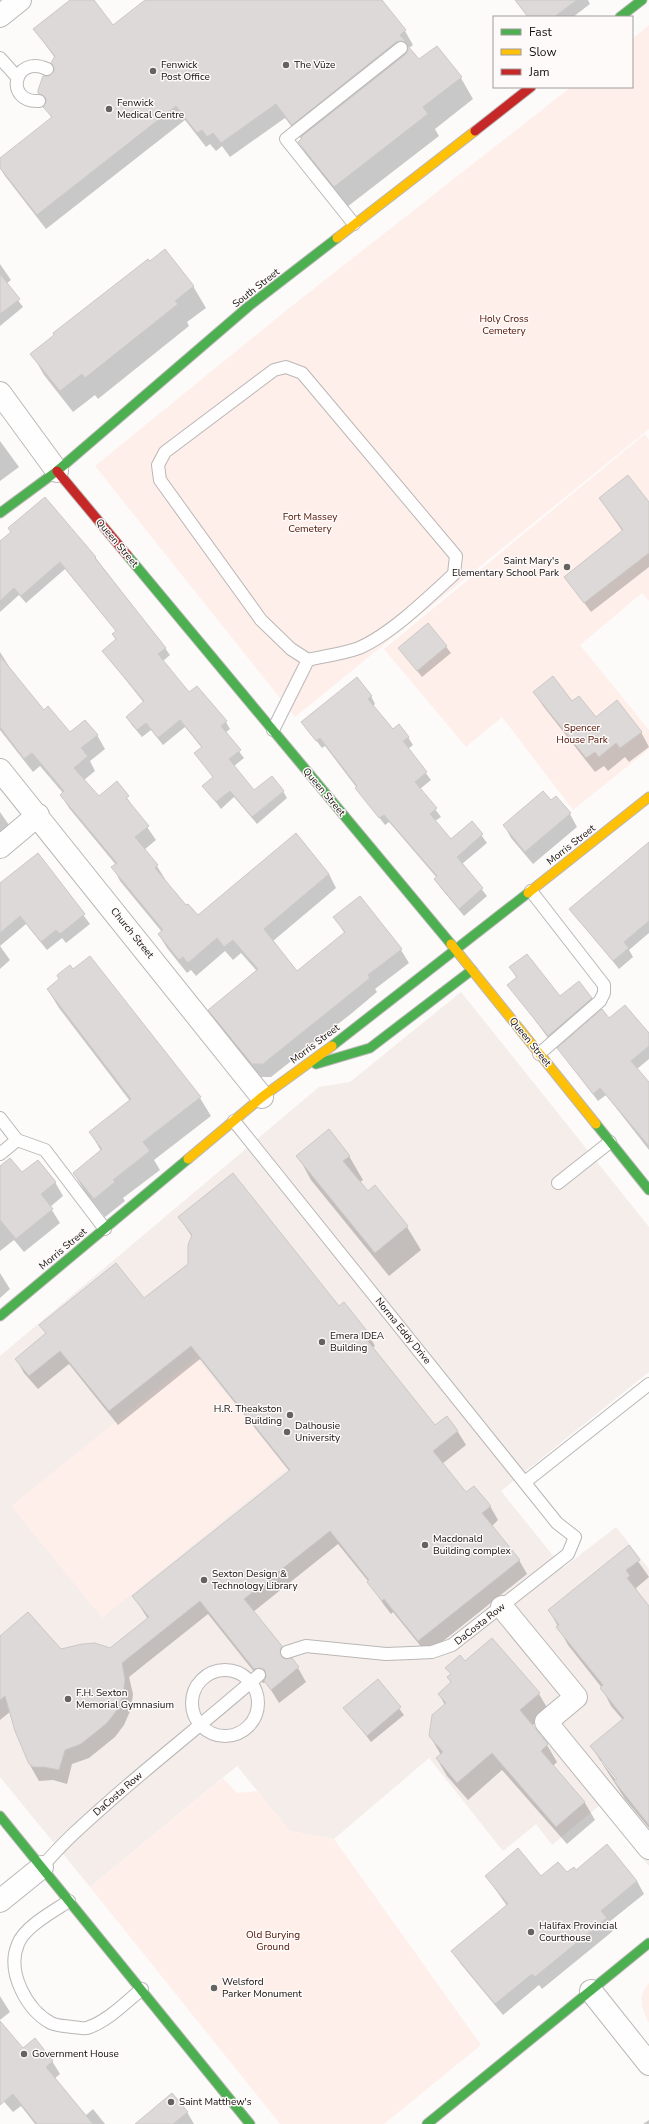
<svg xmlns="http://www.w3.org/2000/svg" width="649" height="2124" font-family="'Nunito Sans',sans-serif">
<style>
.built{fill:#f4edea}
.green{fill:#feefea}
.shadow{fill:#0003;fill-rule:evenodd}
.building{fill:#ddd9d8;stroke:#ccc8c7}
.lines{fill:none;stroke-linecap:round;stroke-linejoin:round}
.lane-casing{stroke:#bab7b6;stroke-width:14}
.street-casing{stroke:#bab7b6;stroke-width:24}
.fast-casing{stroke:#bab7b6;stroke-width:11}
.slow-casing{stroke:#bab7b6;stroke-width:11}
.jam-casing{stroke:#bab7b6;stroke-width:11}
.lane{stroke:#fffefe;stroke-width:12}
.street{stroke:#fffefe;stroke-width:22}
.fast{stroke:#4caf50;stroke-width:9}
.slow{stroke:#ffc107;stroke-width:9}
.jam{stroke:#c62828;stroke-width:9}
.poi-dot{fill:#656261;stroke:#fdfaf9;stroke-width:1.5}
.labels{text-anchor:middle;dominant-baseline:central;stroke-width:3;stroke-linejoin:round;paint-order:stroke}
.poi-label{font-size:10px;fill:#14100e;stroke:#fdfaf9;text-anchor:start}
.street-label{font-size:10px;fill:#14100e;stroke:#fdfaf9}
.park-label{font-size:10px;fill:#4f1000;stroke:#fdfaf9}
</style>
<rect width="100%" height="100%" fill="#fcfbfa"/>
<path class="built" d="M461,992L649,1227V1372L501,1491L563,1568L616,1527L649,1569V1866L600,1805L552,1845L536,1824L503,1851L429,1758L334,1839L290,1831L237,1766L90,1887L0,1777V1356L319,1087L350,1082Z"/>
<path class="green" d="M649,25V429L295,717L95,466L293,305L571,87H632V39Z
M645,434L649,440V601L642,593L580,645L649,730V749L573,810L502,717L466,747L384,649Z
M196,1357L287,1469L102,1618L11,1506Z
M223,1778L237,1793L258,1791L290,1831L334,1839L481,2045L384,2124H280L90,1887Z
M649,1983V2023C642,2009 637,1996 649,1983Z"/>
<path class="shadow" d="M71,0H93L113,26L146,0H381L405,31L413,45L409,48L419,61L461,78L473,99L435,129L439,136L347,207L312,164L299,142L302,140L285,118L230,157L222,146L216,151L210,144L206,147L185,120L46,229L5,176L0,168V159L52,119L39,93L55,72V58L34,29Z
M515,0H588L590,4L573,17H528Z
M0,264L11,280L6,284L23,307L0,326Z
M193,286L206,308L187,322L189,326L98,399L95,395L73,412L44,375L32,354Z
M0,441L19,467L0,481Z
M600,499L649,504V567L591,612L565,577L623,532Z
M0,543L95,557L165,648L170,655L163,661L189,693L226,722L230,729L225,733L244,758L234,766L254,791H283L287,798L257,824L234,797L221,809L204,786L214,778L196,753L202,748L185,727L163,745L151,730L142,737L131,724L127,717L144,703L103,651L116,640L113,635L117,632L65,569L26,603L19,595L0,612Z
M428,624L451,653L422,677L399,648Z
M0,652L10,668L44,711L70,734L97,735L105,749L90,761L95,771L84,780L99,797L116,782L156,840L144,850L157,866L165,879L164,880L186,907L198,917L329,874L336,888L273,941L297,972L345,934L334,917L401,950L409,963L375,989L377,992L352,1013L271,1077H261L217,1023L209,1010L257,971L241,953L233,960L225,951L196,976L191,970L187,973L167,948L159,935L162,932L120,881L113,867L116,865L69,808L61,795L63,793L40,766L33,772L0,730Z
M534,692L572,702L596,719L641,732L649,747L629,762L625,757L608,771L604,766L595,772L543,706Z
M371,696L375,704L373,706L392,731L408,737L413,745L408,749L431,780L420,789L441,817L435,821L451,840L472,822L487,843L462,864L487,896L464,916L440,887L435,879L437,878L389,822L385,825L325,746L322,748L302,722Z
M551,802L570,814L577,827L533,864L511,838L504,825Z
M0,812L9,825L0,832Z
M38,854L90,924L66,943L62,938L47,950L26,924L0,946V884Z
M649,855V933L629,950L633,957L619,969L571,909Z
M0,946L10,960L0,969Z
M90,957L200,1098L211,1116L154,1160L160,1170L123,1198L125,1201L105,1217L85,1192L74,1174L101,1151L90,1132L130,1101L59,1008L48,990Z
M511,968L559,998H592L597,1008L554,1046L509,985L517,979Z
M609,1020L649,1035V1059L637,1069L649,1083V1150L606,1095L598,1101L558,1048Z
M298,1156H349L363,1180L360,1182L368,1192L407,1227L421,1250L389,1276L311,1180Z
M0,1167L55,1182L63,1196L50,1207L60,1223L24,1252L14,1240L0,1251Z
M179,1217L339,1307L344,1304L367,1332L375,1346L372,1348L435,1426L446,1417L458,1432L466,1445L442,1464L466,1494L490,1506L498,1520L492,1526L519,1560L527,1574L427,1654L393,1612L391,1614L384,1605L368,1581L338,1544L253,1612L281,1647L289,1660L291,1659L298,1668L306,1682L279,1703L266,1682L263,1683L208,1614L129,1677L133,1694L131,1709L124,1725L115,1737L89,1758L72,1764L67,1784L53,1780L39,1781L31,1767L11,1711L0,1720V1637L60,1651L110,1649L148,1619L133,1596L290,1472L200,1359L118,1425L69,1364L38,1389L24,1373L16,1359L46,1334L40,1325L143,1299L189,1264L192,1237Z
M0,1273L10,1289L0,1298Z
M628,1547L649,1577L636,1588L638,1595L649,1608V1828L625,1799L591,1746L623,1720L611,1706L602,1688L568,1645L549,1610ZM601,1761H603L621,1782L619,1784Z
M465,1662L539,1694L549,1711L532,1726L547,1745L557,1762L553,1766L585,1803L595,1820L567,1844L502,1770L468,1800L447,1776L437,1759L441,1755L430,1736L445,1705L439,1694L452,1683L448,1677L451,1675L447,1668Z
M378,1681L404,1715L371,1742L345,1708Z
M576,1872L637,1881L644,1894L608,1923L613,1931L542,1989L539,1985L503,2015L460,1963L453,1951L507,1906L486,1876L541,1877Z
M0,1996L10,2012L0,2020Z
M0,2023L23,2050L52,2061L60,2074L54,2079L85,2116L93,2109L105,2124H35L21,2106L13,2112L0,2097Z
M187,2112L194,2124H136Z
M649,2120V2124H643Z"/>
<path class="building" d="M70,0H94L113,25L145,0H382L406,30L400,35L406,42L400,41L396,42L292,125L276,104L221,143L213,133L207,137L202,130L197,133L176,106L37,215L0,168V158L52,117L43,107L46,102V98L38,93V90L43,76H49L54,71V67L51,63L55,56L33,29Z
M515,0H577L554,17H528Z
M407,45L419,59L437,46L462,77L423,107L428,114L334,187L298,142L302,138L301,137L406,54L408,50Z
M165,249L194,286L175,301L178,304L85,378L82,374L60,391L30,354L54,335L53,333L148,259L150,261Z
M0,274L20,299L0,314Z
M628,475L649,502V553L584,603L564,577L623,530L599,498Z
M45,497L96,557L95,558L166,648L158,654L189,692L197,686L227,721L221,726L241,750L229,759L254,790L272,776L284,791L252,817L230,791L216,802L202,786L213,777L194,753L202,747L180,720L158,738L146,723L137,730L126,717L144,701L102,651L116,639L112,634L116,631L60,562L21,596L14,588L0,601V541L11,532L8,528Z
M428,623L447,646L417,671L398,648Z
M0,656L44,710L48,706L70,732L85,720L98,735L81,748L88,756L74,768L99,796L117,781L129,796L126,798L149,826L135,837L158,865L155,868L186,905L188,904L198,915L296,833L329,874L264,929L297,971L345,932L333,917L360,896L402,949L368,975L370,978L344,999L263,1064H252L208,1010L258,969L233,940L224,947L217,938L188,963L183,957L179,960L158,934L163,930L111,867L117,863L60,795L64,791L32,753L24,759L0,727Z
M553,676L572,701L579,696L596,717L617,700L642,732L620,748L616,743L599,757L595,752L586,758L533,692Z
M357,677L372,696L368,699L393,729L399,724L409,737L403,741L427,772L415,782L437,808L430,814L451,839L472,821L483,834L457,857L483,888L459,909L434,879L437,876L384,815L379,818L355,788L357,786L320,738L316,741L301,722Z
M543,791L551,800L556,796L571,813L525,852L503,825Z
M649,842V921L624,942L629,948L613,961L569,909Z
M38,853L85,914L60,934L56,930L41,942L20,916L0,933V883Z
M527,954L560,996L579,981L592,998L548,1036L507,985L517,977L509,967Z
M90,956L201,1097L143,1142L150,1151L113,1180L115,1182L94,1199L73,1173L102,1149L89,1132L131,1099L47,989L59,979L57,975L70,965L73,969Z
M625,1005L649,1033V1046L631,1061L649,1082V1146L600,1088L593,1094L557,1048L602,1009L609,1018Z
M329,1129L350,1156L343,1161L368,1191L375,1185L408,1226L375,1253L296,1156Z
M10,1158L22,1172L38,1160L56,1182L41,1194L53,1209L16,1239L0,1220V1166Z
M233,1173L339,1306L344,1302L367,1331L363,1335L435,1425L447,1416L458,1431L433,1451L466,1492L474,1486L491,1506L482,1513L520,1560L418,1641L384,1599L382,1601L374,1591L367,1582L369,1580L330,1531L244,1599L282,1646L280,1651L282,1657L286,1659L292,1658L299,1667L271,1690L264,1681L266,1677L265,1670L261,1668L254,1669L200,1601L122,1663L125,1680L123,1695L117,1710L107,1723L81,1744L65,1750L59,1770L44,1767H33L29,1764L15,1731L5,1696L0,1700V1636L28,1612L61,1649L82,1644L95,1643L110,1648L149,1617L132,1596L290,1470L191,1346L109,1411L60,1351L29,1376L15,1359L46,1333L39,1325L116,1263L144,1298L188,1264V1245L192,1235L178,1217Z
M629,1545L640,1560L626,1570L630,1576L627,1578L649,1606V1825L614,1781L617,1779L590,1746L624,1718L600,1688L603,1685L556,1627L559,1625L548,1610Z
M492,1638L540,1693L520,1710L548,1744L541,1751L585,1802L556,1827L492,1753L457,1783L436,1758L443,1752L429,1736L432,1715L446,1703L438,1694L451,1682L447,1677L451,1674L445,1668L460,1655L465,1661Z
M378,1679L401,1707L367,1736L343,1708Z
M607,1844L637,1881L601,1911L607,1918L535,1977L532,1974L495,2004L451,1951L508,1904L485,1876L518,1848L541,1876L558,1862L567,1872L574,1867L576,1870Z
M0,2021L23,2048L35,2038L53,2061L46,2067L93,2124H37L13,2094L0,2105Z
M172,2093L188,2112L173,2124H135Z"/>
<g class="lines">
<g class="lane-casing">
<path id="lane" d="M0,58L18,78
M39,101C4,103 13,54 47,69
M354,224L286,139L401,48
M273,730L308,660C324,656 343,654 359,648C391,634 428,598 454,574L456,556L302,373L286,367L274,370L165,452L158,465L160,480L261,620L291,649L308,660
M531,891L604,985V993L600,1001L539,1054
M0,1118L17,1140
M234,1121L557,1523L575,1537L568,1554L452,1645L432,1652L411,1653L386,1654L306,1646L287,1652
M0,1154L17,1140L45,1150L105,1229
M558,1183L610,1142
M525,1482L649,1384
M192 1703a33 33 0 1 1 66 0a33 33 0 1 1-66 0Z
M42,1867C63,1842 87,1821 112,1799C160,1757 211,1717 259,1675
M69,1901C54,1911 24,1927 18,1944C6,1972 27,2010 51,2023C57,2026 66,2026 72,2027C77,2027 83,2029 87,2028C108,2021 126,2002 142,1989"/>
</g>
<g class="street-casing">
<path id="street" d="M0,16L20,0
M0,393L57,471
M0,770L262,1097
M0,847L38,815
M502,1607L576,1697L546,1722L649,1848
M0,1901L42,1867
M591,1991L649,2064"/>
</g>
<g class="fast-casing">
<path id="fast" d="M620,17L642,0
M0,513L57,471L249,306L337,238
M127,555L451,944
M332,1046L528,893
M316,1064L370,1048L472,970
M596,1124L649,1190
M0,1316L188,1159
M0,1816L250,2124
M427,2124L649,1943"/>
</g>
<g class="slow-casing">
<path id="slow" d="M337,238L475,131
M528,893L649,797
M451,944L596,1124
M188,1159L262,1097L332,1046"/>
</g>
<g class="jam-casing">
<path id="jam" d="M475,131L531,87
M57,471L127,555"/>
</g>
<use href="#lane" class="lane"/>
<use href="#street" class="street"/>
<use href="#fast" class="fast"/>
<use href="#slow" class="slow"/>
<use href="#jam" class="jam"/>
</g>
<g class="poi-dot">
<circle cx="286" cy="65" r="4"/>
<circle cx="153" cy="71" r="4"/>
<circle cx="109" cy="109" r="4"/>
<circle cx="567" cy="567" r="4"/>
<circle cx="322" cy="1342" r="4"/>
<circle cx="290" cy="1415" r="4"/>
<circle cx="287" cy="1432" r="4"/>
<circle cx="425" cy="1545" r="4"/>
<circle cx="204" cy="1580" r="4"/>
<circle cx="68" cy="1699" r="4"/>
<circle cx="531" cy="1932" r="4"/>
<circle cx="214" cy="1988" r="4"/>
<circle cx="24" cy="2054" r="4"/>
<circle cx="171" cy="2102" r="4"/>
</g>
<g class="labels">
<g class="poi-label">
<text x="161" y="65">Fenwick<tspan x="161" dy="12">Post Office</tspan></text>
<text x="294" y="65">The Vüze</text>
<text x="117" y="103">Fenwick<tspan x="117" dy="12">Medical Centre</tspan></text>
<text x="559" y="561" text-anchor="end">Saint Mary's<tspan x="559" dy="12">Elementary School Park</tspan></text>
<text x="330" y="1336">Emera IDEA<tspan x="330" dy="12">Building</tspan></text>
<text x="282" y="1409" text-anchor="end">H.R. Theakston<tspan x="282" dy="12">Building</tspan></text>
<text x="295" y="1426">Dalhousie<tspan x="295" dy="12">University</tspan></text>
<text x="433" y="1539">Macdonald<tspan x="433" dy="12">Building complex</tspan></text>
<text x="212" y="1574">Sexton Design &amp;<tspan x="212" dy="12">Technology Library</tspan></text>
<text x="76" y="1693">F.H. Sexton<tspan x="76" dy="12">Memorial Gymnasium</tspan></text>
<text x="539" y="1926">Halifax Provincial<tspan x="539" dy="12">Courthouse</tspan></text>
<text x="222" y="1982">Welsford<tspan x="222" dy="12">Parker Monument</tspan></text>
<text x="32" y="2054">Government House</text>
<text x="179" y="2102">Saint Matthew's</text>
</g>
<g class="street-label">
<text transform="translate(256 288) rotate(-38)">South Street</text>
<text transform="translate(117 543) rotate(50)">Queen Street</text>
<text transform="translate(324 792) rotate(50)">Queen Street</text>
<text transform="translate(571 845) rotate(-38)">Morris Street</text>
<text transform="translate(132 933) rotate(51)">Church Street</text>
<text transform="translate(530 1042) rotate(51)">Queen Street</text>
<text transform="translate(315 1044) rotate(-37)">Morris Street</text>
<text transform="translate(63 1249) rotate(-40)">Morris Street</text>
<text transform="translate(403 1331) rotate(51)">Norma Eddy Drive</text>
<text transform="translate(480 1624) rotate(-38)">DaCosta Row</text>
<text transform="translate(118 1794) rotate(-41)">DaCosta Row</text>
</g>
<g class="park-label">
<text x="504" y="319">Holy Cross<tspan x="504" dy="12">Cemetery</tspan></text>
<text x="310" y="517">Fort Massey<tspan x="310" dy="12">Cemetery</tspan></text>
<text x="582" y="728">Spencer<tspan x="582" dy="12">House Park</tspan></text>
<text x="273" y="1935">Old Burying<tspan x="273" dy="12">Ground</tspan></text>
</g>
</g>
<rect x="493" y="16" width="140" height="72" fill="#fdfaf9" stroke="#a09c9b"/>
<rect x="501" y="29" width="20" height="6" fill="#4caf50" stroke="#a09c9b"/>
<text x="529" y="36" font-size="12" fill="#14100e">Fast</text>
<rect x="501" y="49" width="20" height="6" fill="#ffc107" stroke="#a09c9b"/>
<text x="529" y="56" font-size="12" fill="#14100e">Slow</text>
<rect x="501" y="69" width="20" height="6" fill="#c62828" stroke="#a09c9b"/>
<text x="529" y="76" font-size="12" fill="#14100e">Jam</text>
</svg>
